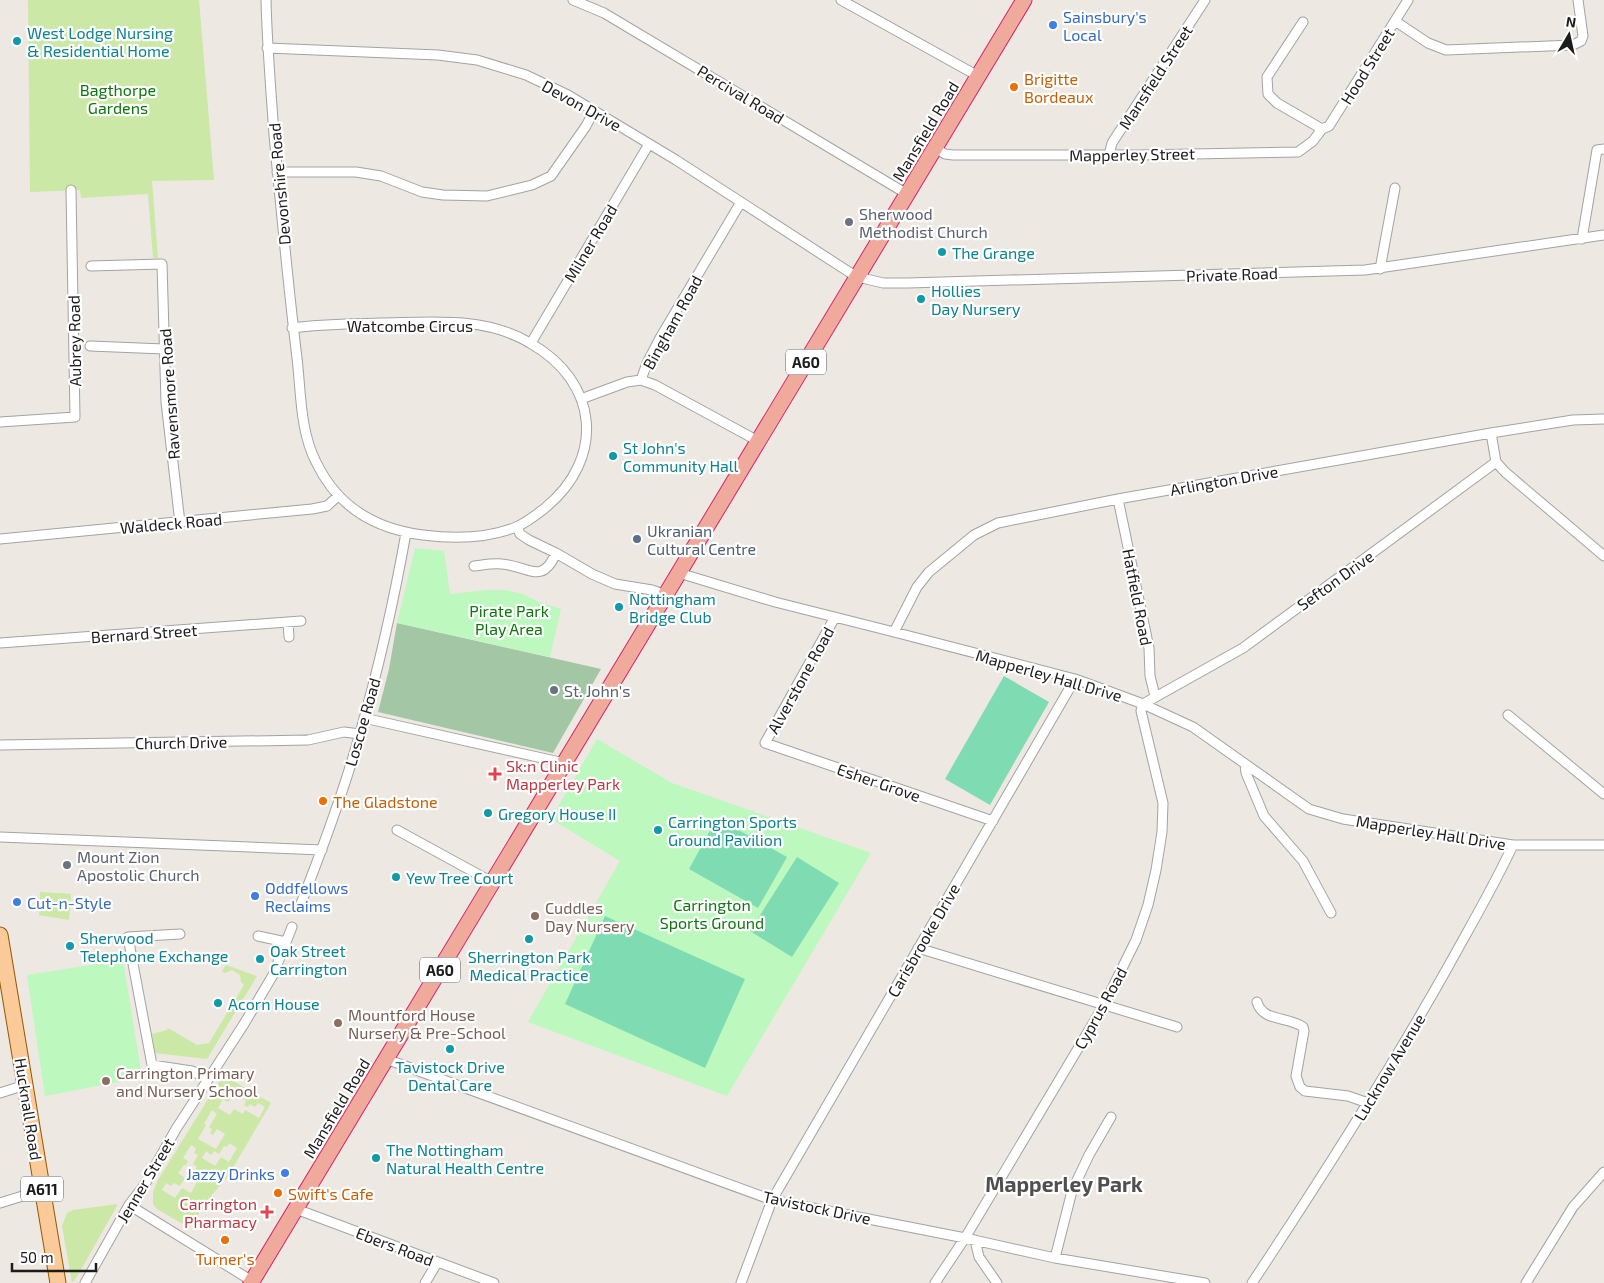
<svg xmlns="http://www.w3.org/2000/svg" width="1604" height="1283" font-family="'Exo 2',sans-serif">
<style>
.grass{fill:#cbe8a7;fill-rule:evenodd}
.cemetery{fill:#a3c6a5}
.park{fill:#bdf8be}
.pitch{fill:#7fdcb2}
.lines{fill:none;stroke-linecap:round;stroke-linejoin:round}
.minor-casing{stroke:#a3a3a3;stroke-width:11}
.primary-casing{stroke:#925801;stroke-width:17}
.trunk-casing{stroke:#d5256e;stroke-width:17}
.minor{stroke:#fff;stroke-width:9}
.primary{stroke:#fbca99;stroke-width:15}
.trunk{stroke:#f0aa9c;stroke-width:15}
.shop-dot{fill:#3f7fe0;stroke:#fff;stroke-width:2}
.culture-dot{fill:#0f9aa8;stroke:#fff;stroke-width:2}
.food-dot{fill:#e8710a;stroke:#fff;stroke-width:2}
.worship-dot{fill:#6b7280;stroke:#fff;stroke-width:2}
.service-dot{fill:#5c6f8a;stroke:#fff;stroke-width:2}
.health-dot{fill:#e0444e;stroke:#fff;stroke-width:2}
.education-dot{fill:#8d6e63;stroke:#fff;stroke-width:2}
.labels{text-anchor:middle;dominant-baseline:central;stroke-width:4.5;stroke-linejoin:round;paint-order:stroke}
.shield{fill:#fff;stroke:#606060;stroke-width:1}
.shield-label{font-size:15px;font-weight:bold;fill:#1c1c1c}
.shop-label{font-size:16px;fill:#366cbe;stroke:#fff;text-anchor:start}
.culture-label{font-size:16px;fill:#0d838f;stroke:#fff;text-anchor:start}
.street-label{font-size:16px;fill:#1c1c1c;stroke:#fff}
.food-label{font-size:16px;fill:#c56008;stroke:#fff;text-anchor:start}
.park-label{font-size:16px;fill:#0c770d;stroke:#fff}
.worship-label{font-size:16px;fill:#5b616d;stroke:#fff;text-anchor:start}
.service-label{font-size:16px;fill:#4e5e75;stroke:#fff;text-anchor:start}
.health-label{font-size:16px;fill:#be3a42;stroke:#fff;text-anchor:start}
.education-label{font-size:16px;fill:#785e54;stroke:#fff;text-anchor:start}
.district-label{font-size:21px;font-weight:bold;fill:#4f4f4f;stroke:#fff}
</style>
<rect width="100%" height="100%" fill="#ede8e1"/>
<path class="grass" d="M28,0H199L214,180L152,181L158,258H153L148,194L81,198L80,190L30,192Z
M40,892L71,894L69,920L39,915Z
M226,965L257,976L207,1059L155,1053L152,1034L167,1030L168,1028L197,1045L209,1043L244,985L241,982L240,975L232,970L225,973L222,971Z
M223,1075L271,1103L228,1176L206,1202L194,1221L188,1224L181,1223L157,1209L153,1204V1192L158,1180ZM235,1094L246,1101L244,1105L248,1107L250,1104L255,1107L258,1103L265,1107L259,1118L245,1110L243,1114L234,1109L230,1115L218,1108L223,1099L228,1102ZM212,1110L217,1114L209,1127L212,1129L210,1133L213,1135L217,1129L225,1134L216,1149L198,1139L206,1125L204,1124ZM229,1143L237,1148L229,1162L221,1157L215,1166L202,1158L206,1151L211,1155L214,1151L219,1154L224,1146L227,1147ZM191,1145L196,1148L194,1153L198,1155L193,1164L197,1167L192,1176L198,1180L191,1193L182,1188L175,1198L162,1190L166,1183L171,1186L174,1183L180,1186L185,1178L178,1173L184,1165H186L188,1161L183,1158Z
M118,1204L78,1275L72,1283L62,1226L67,1213L73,1210Z"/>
<path class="cemetery" d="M397,623L601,669L553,753L378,712L389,669Z"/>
<path class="park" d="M415,548L444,551L450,594L487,590H505L523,594L539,602L561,609L550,657L397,623Z
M597,739L672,783L871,853L727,1096L528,1022L620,861L551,819Z
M123,960L141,1071L138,1078L45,1096L27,975Z"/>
<path class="pitch" d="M1004,676L1049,702L990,805L945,779Z
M717,818L787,857L758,908L689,869Z
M797,857L839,883L792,957L750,931Z
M605,916L745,979L705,1068L565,1004Z"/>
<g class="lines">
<g class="minor-casing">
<path id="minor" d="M266,0C267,45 271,90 274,135C281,210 288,284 297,358C301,392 300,431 316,462C337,506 375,529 423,535C454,539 486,539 516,527C526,523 536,515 545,508C606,458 599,382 530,343C485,316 431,322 381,323C351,324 322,324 292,328
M573,0L604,13L907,194
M841,0L978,76
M1395,21L1428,43L1446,50L1573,45L1581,41L1583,36L1578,0
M1303,22L1267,77L1268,94L1277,103L1322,129
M267,48L438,55L477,60L526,75L568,95L676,160L849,272L858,277L883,283H908L1365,270L1604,235
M935,148L945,154L953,155H1139L1298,152L1313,141L1322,129L1329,126L1408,0
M1109,155L1112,143L1205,0
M277,172H356L381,176L422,192L443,195L487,196L532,185L551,176L586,126L594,111
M1582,239L1597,150L1604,149
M91,266L162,264L166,402L180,523
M1380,269L1395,188
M531,343L649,144
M90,346L164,349
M641,380L647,363L660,338L741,202
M581,399L627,382L641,380L655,385L758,441
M0,422L75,417L71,190
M1496,462L1505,472L1604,556
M1118,499L1149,648L1150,676L1155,696
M517,527L520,534L529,540L556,553L592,574L615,584L652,590L666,595
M0,539L312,509L327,506L338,496
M474,566C483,565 493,563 502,564C528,566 542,586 556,553
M679,573L775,602L894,632L1075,679L1108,691L1143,704L1193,727L1309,809L1343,819L1513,845H1604
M835,617L765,743L993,821
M288,622L289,637
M894,632L917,587L929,572L974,535L998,523L1118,499L1491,433L1573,420L1604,419
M0,643L301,621
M1508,715L1604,794
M364,718L564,763
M0,745L308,740L344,732L360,734
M1245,764L1246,773L1264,816L1303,861L1331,913
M397,830L492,882
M0,837L322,850
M300,906C322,850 344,792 360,733C379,667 394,600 406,533
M180,934L128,937L152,1065L192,1071L208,1079
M258,936L286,942
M918,948L1177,1027
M1257,1002C1263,1022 1287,1016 1303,1027L1304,1031L1296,1076L1300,1087L1305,1091L1348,1096L1368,1103
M386,1059L772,1200L965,1238L1055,1258L1205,1283
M0,1093L25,1085
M0,1203L42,1190
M129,1205L252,1281
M296,1209L494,1283
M975,1240L979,1257L997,1283
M1055,1258L1072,1191L1089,1155L1111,1117
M85,1283L129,1205L145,1184L176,1129L244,1024L273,975L292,927
M425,1283L437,1263
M741,1283L772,1200L1075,679
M935,1283L965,1238L1104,1005L1136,940L1148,905L1156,870L1162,832L1163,803L1141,711L1143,704L1243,648L1496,462L1491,433
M1252,1283C1321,1179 1388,1074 1449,965C1471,925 1494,886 1513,845
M1526,1283L1573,1207L1604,1172"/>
</g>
<g class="primary-casing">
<path id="primary" d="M0,935L58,1283"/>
</g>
<g class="trunk-casing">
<path id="trunk" d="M251,1283L1024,0"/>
</g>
<use href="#minor" class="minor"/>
<use href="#primary" class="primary"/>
<use href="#trunk" class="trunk"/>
</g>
<g class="shop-dot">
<circle cx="1053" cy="25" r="5"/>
<circle cx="255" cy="896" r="5"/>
<circle cx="17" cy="902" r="5"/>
<circle cx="285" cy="1173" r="5"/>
</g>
<g class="culture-dot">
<circle cx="17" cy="41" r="5"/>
<circle cx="942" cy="252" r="5"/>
<circle cx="921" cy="299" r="5"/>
<circle cx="613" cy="456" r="5"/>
<circle cx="619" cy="607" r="5"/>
<circle cx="488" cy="813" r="5"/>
<circle cx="658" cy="830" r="5"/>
<circle cx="396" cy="877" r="5"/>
<circle cx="529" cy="939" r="5"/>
<circle cx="70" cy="946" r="5"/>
<circle cx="260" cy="959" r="5"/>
<circle cx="218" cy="1003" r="5"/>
<circle cx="450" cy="1049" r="5"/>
<circle cx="376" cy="1158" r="5"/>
</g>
<g class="food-dot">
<circle cx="1014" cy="87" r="5"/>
<circle cx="323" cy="801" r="5"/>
<circle cx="278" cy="1193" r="5"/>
<circle cx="225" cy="1240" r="5"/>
</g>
<g class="worship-dot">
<circle cx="849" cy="222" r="5"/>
<circle cx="554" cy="690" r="5"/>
<circle cx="67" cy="865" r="5"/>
</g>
<circle class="service-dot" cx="637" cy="539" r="5"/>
<g class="health-dot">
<path d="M492.5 766.5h5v5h5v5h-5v5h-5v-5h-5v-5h5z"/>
<path d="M264.5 1204.5h5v5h5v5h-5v5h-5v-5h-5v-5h5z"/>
</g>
<g class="education-dot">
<circle cx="535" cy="916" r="5"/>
<circle cx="338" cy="1023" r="5"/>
<circle cx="106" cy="1081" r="5"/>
</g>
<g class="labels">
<g class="shield">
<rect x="786" y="349.5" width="40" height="25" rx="4"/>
<rect x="420" y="957.5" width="40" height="25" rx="4"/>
<rect x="21" y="1176.5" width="42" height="25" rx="4"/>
</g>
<g class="shield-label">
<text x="806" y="362">A60</text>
<text x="440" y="970">A60</text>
<text x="42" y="1189">A611</text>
</g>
<g class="shop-label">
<text x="1063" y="16">Sainsbury's<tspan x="1063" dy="18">Local</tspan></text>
<text x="265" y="887">Oddfellows<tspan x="265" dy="18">Reclaims</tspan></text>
<text x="27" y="902">Cut-n-Style</text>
<text x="275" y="1173" text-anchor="end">Jazzy Drinks</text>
</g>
<g class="culture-label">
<text x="27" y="32">West Lodge Nursing<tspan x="27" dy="18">&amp; Residential Home</tspan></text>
<text x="952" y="252">The Grange</text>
<text x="931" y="290">Hollies<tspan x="931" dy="18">Day Nursery</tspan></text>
<text x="623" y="447">St John's<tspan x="623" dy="18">Community Hall</tspan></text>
<text x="629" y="598">Nottingham<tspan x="629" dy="18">Bridge Club</tspan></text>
<text x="498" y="813">Gregory House II</text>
<text x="668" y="821">Carrington Sports<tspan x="668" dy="18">Ground Pavilion</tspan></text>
<text x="406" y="877">Yew Tree Court</text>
<text x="80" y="937">Sherwood<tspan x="80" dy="18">Telephone Exchange</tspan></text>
<text x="270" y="950">Oak Street<tspan x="270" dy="18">Carrington</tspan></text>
<text x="529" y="956" text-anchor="middle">Sherrington Park<tspan x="529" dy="18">Medical Practice</tspan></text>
<text x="228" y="1003">Acorn House</text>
<text x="450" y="1066" text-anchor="middle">Tavistock Drive<tspan x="450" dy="18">Dental Care</tspan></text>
<text x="386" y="1149">The Nottingham<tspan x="386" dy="18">Natural Health Centre</tspan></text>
</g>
<g class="street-label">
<text transform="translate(1367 66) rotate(-58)">Hood Street</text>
<text transform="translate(1155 77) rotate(-57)">Mansfield Street</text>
<text transform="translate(741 94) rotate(31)">Percival Road</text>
<text transform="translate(582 105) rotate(29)">Devon Drive</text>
<text transform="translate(925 131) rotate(-59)">Mansfield Road</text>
<text transform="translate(1132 154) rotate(-1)">Mapperley Street</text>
<text transform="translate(279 184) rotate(-95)">Devonshire Road</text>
<text transform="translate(590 243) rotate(-59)">Milner Road</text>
<text transform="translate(1232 274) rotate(-2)">Private Road</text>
<text transform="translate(672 322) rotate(-61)">Bingham Road</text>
<text x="410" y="325">Watcombe Circus</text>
<text transform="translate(74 341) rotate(-91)">Aubrey Road</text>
<text transform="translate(169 394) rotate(-94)">Ravensmore Road</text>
<text transform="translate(1224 480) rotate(-10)">Arlington Drive</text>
<text transform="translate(171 523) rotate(-5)">Waldeck Road</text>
<text transform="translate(1335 580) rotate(-36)">Sefton Drive</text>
<text transform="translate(1138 597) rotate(79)">Hatfield Road</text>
<text transform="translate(144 633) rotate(-4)">Bernard Street</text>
<text transform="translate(1049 675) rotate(16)">Mapperley Hall Drive</text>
<text transform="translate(800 680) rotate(-61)">Alverstone Road</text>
<text transform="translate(362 722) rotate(-74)">Loscoe Road</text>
<text transform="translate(181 742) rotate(-1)">Church Drive</text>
<text transform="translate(879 782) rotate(19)">Esher Grove</text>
<text transform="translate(1431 832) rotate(9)">Mapperley Hall Drive</text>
<text transform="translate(923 940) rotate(-60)">Carisbrooke Drive</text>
<text transform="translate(1100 1008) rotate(-61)">Cyprus Road</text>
<text transform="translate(1389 1067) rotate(-59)">Lucknow Avenue</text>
<text transform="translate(336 1108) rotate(-59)">Mansfield Road</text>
<text transform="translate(29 1109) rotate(81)">Hucknall Road</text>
<text transform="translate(145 1180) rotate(-59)">Jenner Street</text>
<text transform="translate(817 1207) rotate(12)">Tavistock Drive</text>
<text transform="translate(395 1246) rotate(21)">Ebers Road</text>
</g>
<g class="food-label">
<text x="1024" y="78">Brigitte<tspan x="1024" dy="18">Bordeaux</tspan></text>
<text x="333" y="801">The Gladstone</text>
<text x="288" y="1193">Swift's Cafe</text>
<text x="225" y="1258" text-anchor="middle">Turner's</text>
</g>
<g class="park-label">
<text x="118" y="89">Bagthorpe<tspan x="118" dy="18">Gardens</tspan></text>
<text x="509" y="610">Pirate Park<tspan x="509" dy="18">Play Area</tspan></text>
<text x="712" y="904">Carrington<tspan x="712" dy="18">Sports Ground</tspan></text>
</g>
<g class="worship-label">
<text x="859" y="213">Sherwood<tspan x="859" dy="18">Methodist Church</tspan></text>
<text x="564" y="690">St. John's</text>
<text x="77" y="856">Mount Zion<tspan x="77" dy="18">Apostolic Church</tspan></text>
</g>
<g class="service-label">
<text x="647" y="530">Ukranian<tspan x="647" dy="18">Cultural Centre</tspan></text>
</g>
<g class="health-label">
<text x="506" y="765">Sk:n Clinic<tspan x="506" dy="18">Mapperley Park</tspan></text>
<text x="257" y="1203" text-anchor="end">Carrington<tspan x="257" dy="18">Pharmacy</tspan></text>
</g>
<g class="education-label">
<text x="545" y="907">Cuddles<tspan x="545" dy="18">Day Nursery</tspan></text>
<text x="348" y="1014">Mountford House<tspan x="348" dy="18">Nursery &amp; Pre-School</tspan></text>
<text x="116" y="1072">Carrington Primary<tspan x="116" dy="18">and Nursery School</tspan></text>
</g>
<g class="district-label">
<text x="1064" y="1183">Mapperley Park</text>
</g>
</g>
<g transform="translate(1569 35) rotate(9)" stroke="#ffffff" stroke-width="4" paint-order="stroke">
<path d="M0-4L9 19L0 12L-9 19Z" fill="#1c1c1c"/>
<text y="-8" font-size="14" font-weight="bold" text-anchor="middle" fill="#1c1c1c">N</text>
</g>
<path d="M12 1263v8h84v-8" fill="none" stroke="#1c1c1c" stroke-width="2.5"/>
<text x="20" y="1263" font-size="15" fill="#1c1c1c" stroke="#ffffff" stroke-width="4" paint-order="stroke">50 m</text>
</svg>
